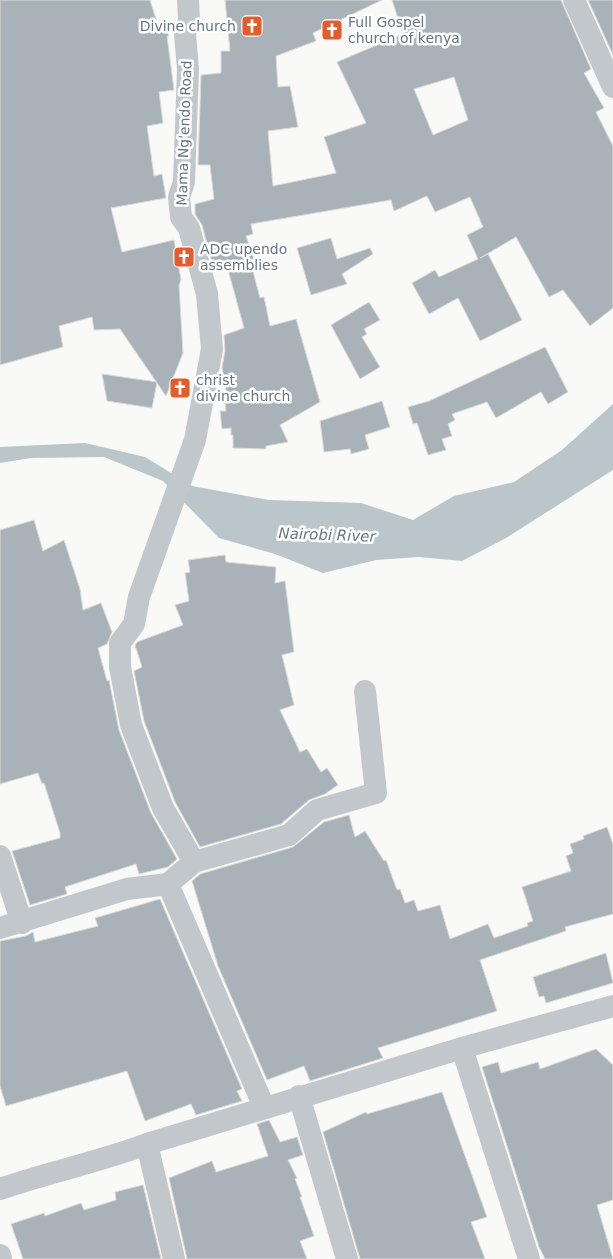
<svg xmlns="http://www.w3.org/2000/svg" width="613" height="1259" font-family="'DejaVu Sans',sans-serif">
<style>
.water{fill:#bbc6cb}
.building{fill:#a9b2b8;stroke:#dbdbd9;fill-rule:evenodd}
.lines{fill:none;stroke-linecap:round;stroke-linejoin:round}
.street{stroke:#c2c7cb;stroke-width:22}
.labels{text-anchor:middle;dominant-baseline:central;stroke-width:5;stroke-linejoin:round;paint-order:stroke}
.poi-label{font-size:14px;fill:#647482;stroke:#fff;text-anchor:start}
.street-label{font-size:14px;fill:#647482;stroke:#fff}
.water-label{font-size:15px;font-style:italic;fill:#647a83;stroke:#fff}
</style>
<rect width="100%" height="100%" fill="#f9f9f7"/>
<path class="water" d="M613,404V470L506,538L462,561L419,557L376,560L323,573L275,554L219,538L163,481L104,457L31,458L0,463V447L85,443L145,457L192,486L269,500L361,503L413,520L454,496L514,482L562,450Z"/>
<path class="building" d="M0,0H150L157,22L164,20L169,36H167L174,90L159,92L163,123L147,126L154,176L162,174L166,198L111,208L122,252L174,240L181,280L179,285L183,353L166,396L120,329L94,330L92,317L59,326L63,347L0,365Z
M225,0H382L313,33L316,41L276,56L278,87L290,86L298,127L268,131L273,186L336,173L324,137L366,123L337,62L403,34L392,0H561L591,69L584,73L604,108L596,112L613,146V308L590,326L563,290L549,297L516,237L480,258L488,254L522,320L480,341L458,298L429,314L412,283L435,270L439,277L478,259L467,235L483,227L470,197L435,212L427,196L394,211L391,200L251,224L253,234L246,236L254,259L250,260L260,298L264,297L270,326L296,319L320,402L280,425L288,442L266,446V449L233,448V435H231V428L222,429L220,411H226L225,402H228L222,368L225,351L224,335L244,328L227,266L214,270L202,225L195,214V204L214,199L210,165H198L201,75L221,73V51H230ZM454,77L468,120L433,135L414,89Z
M588,0H613V55Z
M331,238L337,259L370,248L373,254L342,274L347,284L311,295L297,248Z
M369,302L380,320L364,329L367,334L362,337L380,367L360,379L331,325Z
M545,347L568,392L548,404L541,392L496,418L487,402L452,414L455,420L448,424L452,436L442,439L446,450L428,455L417,423L413,424L408,407L429,401Z
M102,374L157,382L152,408L107,401Z
M382,401L390,427L365,435L369,449L351,454L350,449L324,452L320,421Z
M34,520L43,551L64,540L80,589L83,610L101,603L112,632L107,644L98,648L107,681L109,680L119,730L151,813L177,859L168,867L139,874L136,864L65,887L67,894L30,905L12,851L60,838V833L44,783L42,784L38,773L0,784V530Z
M225,555L226,562L276,567L275,583L285,581L294,652L282,655L294,705L280,710L300,752L307,749L321,772L327,768L338,785L325,794L309,800L281,824L200,847L175,802L144,721L134,671L142,667L135,645L137,642L183,625L175,605L189,601L185,573L190,572L188,560Z
M349,815L355,837L365,831L384,861L386,860L397,890L400,889L405,903L414,900L418,911L440,905L450,939L488,924L494,938L528,926L527,923L533,921L522,887L571,871L566,856L573,853L570,844L584,839L583,836L607,827L613,844V914L565,927L566,931L480,960L497,1011L378,1048L383,1058L310,1081L304,1066L267,1080L218,966L192,881L200,874L293,847L324,822Z
M160,899L242,1089L237,1091L242,1101L196,1115L191,1104L145,1121L127,1071L6,1106L0,1086V941L26,936L33,932L35,942L98,926L95,918Z
M606,953L613,983L546,1003L544,996L539,997L533,977Z
M596,1049L613,1065V1200L597,1205L613,1259H545L539,1247L482,1067L498,1062L501,1073L538,1062L540,1069Z
M442,1092L487,1217L471,1222L485,1259H360L323,1132L366,1112L367,1114Z
M269,1120L280,1142L297,1137L303,1155L288,1160L297,1178L295,1179L302,1197H300L314,1236L300,1241L307,1259H187L169,1178L212,1161L216,1172L268,1156L257,1124Z
M143,1185L161,1259H23L11,1224L44,1213L45,1216L81,1203L84,1210L116,1200L115,1192Z"/>
<g class="lines">
<path class="street" d="M188,0L189,20L185,34L188,69L184,182L179,197L181,217L189,228L207,294L212,349L195,440L139,597L134,624L120,643V667L131,725L163,808L194,862L168,884L264,1107
M574,0L613,87
M0,856L22,923
M194,862L289,835L317,810L376,793L365,691
M0,928L127,889L168,884
M462,1048L529,1259
M299,1096L347,1259
M147,1144L174,1259
M0,1189C49,1172 99,1162 147,1144L462,1048L613,1006
M0,1255L1,1259"/>
</g>
<defs>
<g id="church-square" transform="scale(1.125)"><rect x="-9" y="-9" width="18" height="18" rx="4" fill="#e55c2c" stroke="#fff"/><path d="M-1.2-6h2.4v3.5h3.3v2.4h-3.3V6h-2.4V-.1h-3.3v-2.4h3.3Z" fill="#fff"/></g>
</defs>
<g fill-rule="evenodd">
<use href="#church-square" x="252" y="26"/>
<use href="#church-square" x="332" y="30"/>
<use href="#church-square" x="184" y="257"/>
<use href="#church-square" x="180" y="388"/>
</g>
<g class="labels">
<g class="poi-label">
<text x="348" y="22">Full Gospel<tspan x="348" dy="16">church of kenya</tspan></text>
<text x="236" y="26" text-anchor="end">Divine church</text>
<text x="200" y="249">ADC upendo<tspan x="200" dy="16">assemblies</tspan></text>
<text x="196" y="380">christ<tspan x="196" dy="16">divine church</tspan></text>
</g>
<g class="street-label">
<text transform="translate(184 133) rotate(-88)">Mama Ng'endo Road</text>
</g>
<g class="water-label">
<text transform="translate(327 535) rotate(2)">Nairobi River</text>
</g>
</g>
</svg>
